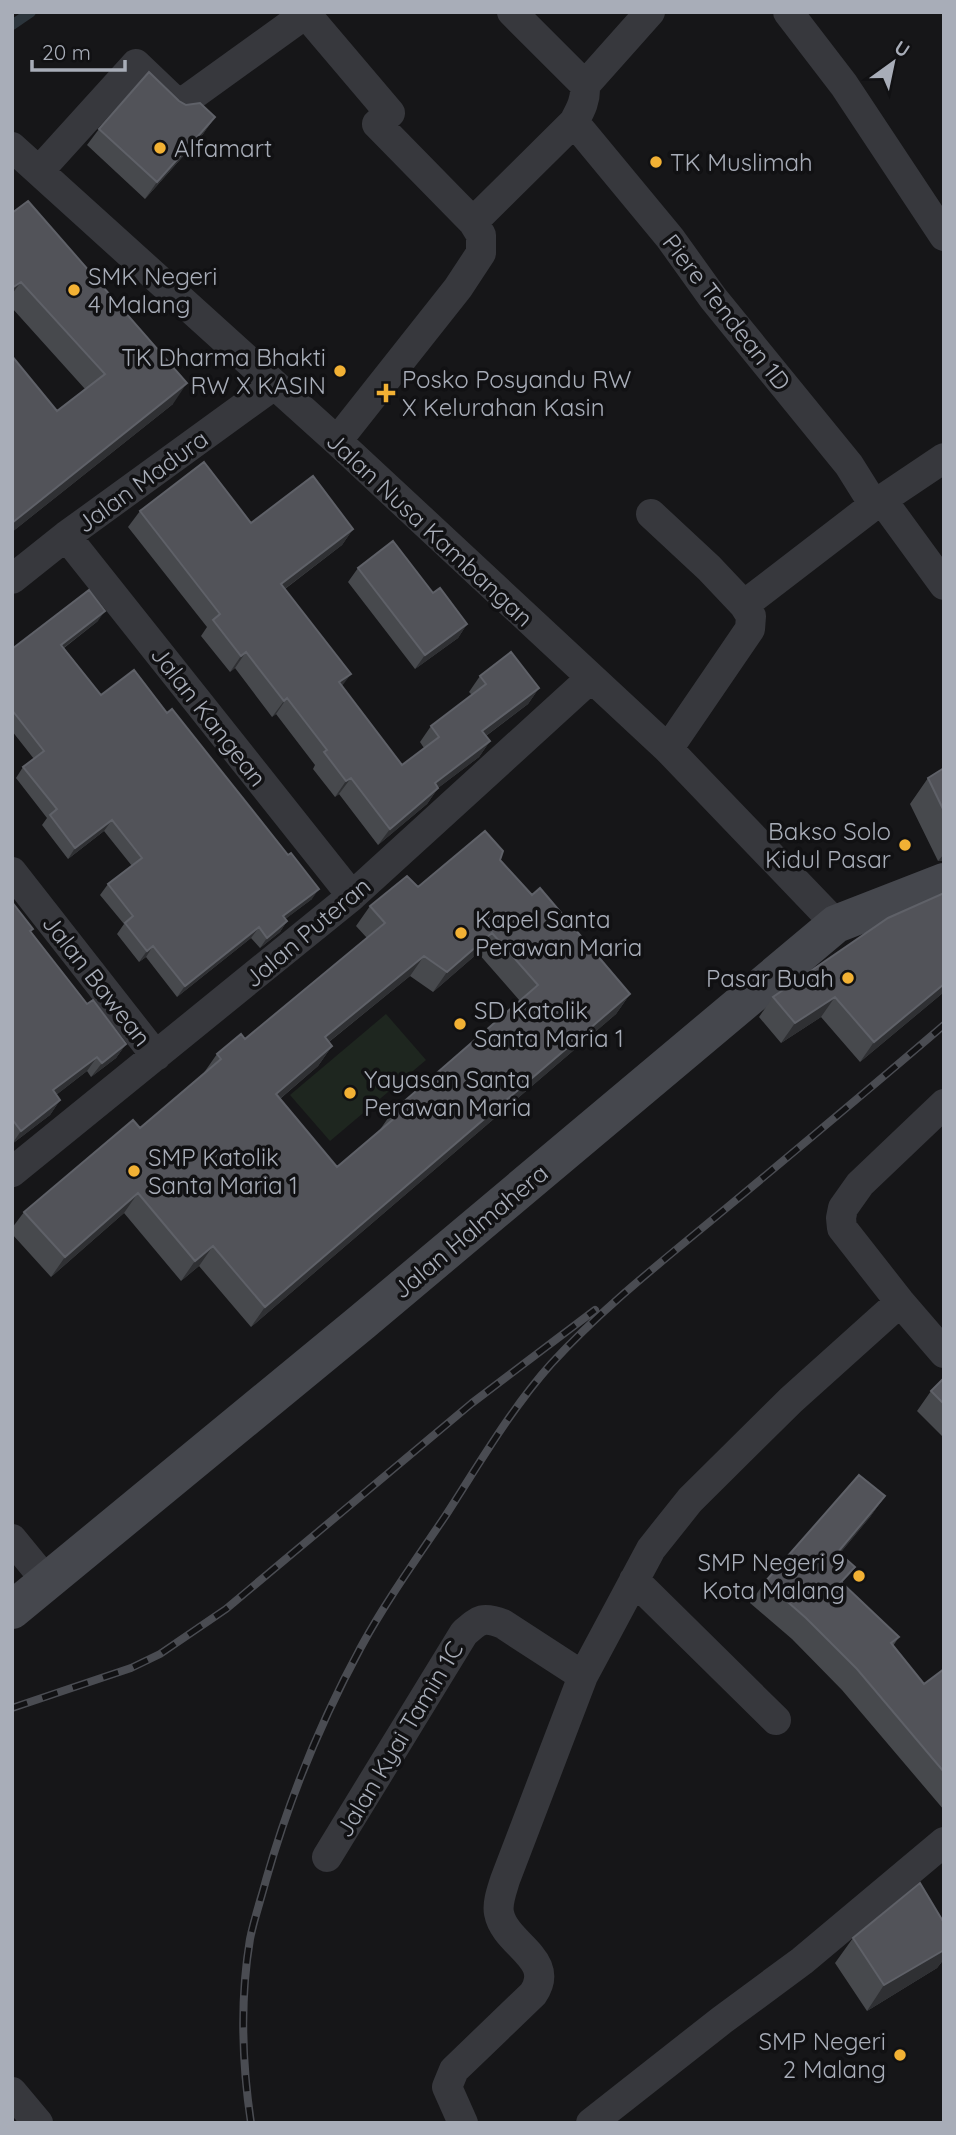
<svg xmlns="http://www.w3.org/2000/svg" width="956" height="2135" font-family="Quicksand,sans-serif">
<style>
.green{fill:#1e261f}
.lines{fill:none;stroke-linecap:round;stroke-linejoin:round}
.stream{stroke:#2c353c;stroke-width:10}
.street{stroke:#37383d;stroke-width:30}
.secondary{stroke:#45474d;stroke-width:38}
.rail-casing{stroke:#4a4c52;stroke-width:8}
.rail{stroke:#111113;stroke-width:5;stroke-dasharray:16;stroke-linecap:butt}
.wall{fill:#47494d;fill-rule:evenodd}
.shaded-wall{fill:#2f3033}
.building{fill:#525359;stroke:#5f6168;stroke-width:2;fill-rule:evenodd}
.poi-dot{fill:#f2b134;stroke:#111113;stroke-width:2.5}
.labels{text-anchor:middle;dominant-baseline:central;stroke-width:7;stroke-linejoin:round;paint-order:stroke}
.poi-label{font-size:24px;fill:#a8adb8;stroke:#111113;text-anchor:start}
.street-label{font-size:24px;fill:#a8adb8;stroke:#111113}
</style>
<rect width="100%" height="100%" fill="#161618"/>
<path class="green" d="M386,1014L426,1060L330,1141L290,1095Z"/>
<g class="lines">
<path class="stream" d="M12,25L31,12"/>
<path class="street" d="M512,12L585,85
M788,12L844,85L944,236
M306,14L390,113L377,124L473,222L481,235V253L458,288L337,441
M574,122L670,238L713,298L849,465L874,505
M12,147L337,441L668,749L836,924
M39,171L136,64L179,105L308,12
M473,222L574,122C581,109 586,100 585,85L650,12
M882,500L944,585
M651,514L709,568L744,605L751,616L750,629L668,749
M66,536L352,896
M12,579L66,536L274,385
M744,605L874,505L944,458
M12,872L156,1056
M944,1104L860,1184L843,1208L841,1218L842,1228L900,1302L944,1353
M12,1172L352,896L591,678
M12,1539L48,1583
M634,1580L776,1720
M327,1857L464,1633C479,1620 482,1616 503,1624L583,1676
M12,2092L38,2123
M463,2123L447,2087L454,2070L533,1994C557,1959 505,1945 499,1913C497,1903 502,1890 505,1880L583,1676L651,1549L690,1500L791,1400L900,1302
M591,2123L722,2020L802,1961L944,1842"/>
<path class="secondary" d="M12,1610L362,1322L836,924L944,882"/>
<g class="rail-casing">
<path id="rail" d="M12,1708L131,1668L160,1654L226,1609L472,1403L595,1310
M251,2123C242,2063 240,1999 250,1939C254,1919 261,1899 266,1880C289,1799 321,1721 361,1647C386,1601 417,1558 446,1515C479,1464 511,1409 551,1364C605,1305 669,1256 730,1205C801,1146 873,1086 944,1025"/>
</g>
<use href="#rail" class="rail"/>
</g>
<path class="wall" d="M179,101L215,117L203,134L145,199L87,145L99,129Z
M12,213L173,404L12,532V356L57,411L85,389L12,308Z
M140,511L251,523L353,529L342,545L285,589L342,686L402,765L424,748L420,742L431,726L472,695L469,692L480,676L539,688L528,704L486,736L490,741L479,757L438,788L427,804L378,845L339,794L335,797L313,769L315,765L276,714L272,717L235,668L230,672L201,636L207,627L128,527Z
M358,568L433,593L467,624L458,638L415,669L348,582Z
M98,621L64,648L101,695L312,899L285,919L287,921L280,932L260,948L251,938L177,997L146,957L139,962L117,934L124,924L100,895L108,884L132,866L104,831L68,859L42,825L47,818L16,778L23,767L34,759L12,731V649Z
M944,768V861H938L910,804L928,778Z
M500,860L532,895L630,994L616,1014L251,1327L199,1266L181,1281L124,1213L51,1277L12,1234V1228L24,1212L140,1128L203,1074L217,1054L245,1039L367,938L356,926L370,906L418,887ZM478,953L520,1001L393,1111L379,1131L337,1167L280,1099L318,1066L332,1046L329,1042L410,976L433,992Z
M12,902L31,932L87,1004L126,1044L116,1058L91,1077L87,1071L56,1095L60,1100L50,1115L12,1144Z
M944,992L860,1062L821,1017L781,1043L759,1017L773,997Z
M944,1378V1438L917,1411L931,1391Z
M885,1496L870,1517L840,1553L843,1583L899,1637L893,1646L924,1684L944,1669V1810L842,1690L792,1639L750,1603L765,1582Z
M944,1923V1959L937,1968L867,2011L835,1963L853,1938Z"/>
<path class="shaded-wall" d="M215,117L203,134L145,199L157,182Z
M21,282L12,294V288Z
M187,383L173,404L12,532V523Z
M353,529L342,545L270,600L281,584Z
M105,611L98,621L54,655L61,645Z
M467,624L458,638L415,669L425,655Z
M246,652L235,668L230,672L241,656Z
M351,674L339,690V682Z
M539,688L528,704L471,747L482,731Z
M287,698L276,714L272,717L284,701Z
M490,741L479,757L438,788L427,804L378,845L390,829L435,783Z
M351,778L339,794L335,797L346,781Z
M112,820L104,831L68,859L75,848Z
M944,854V861H938Z
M319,889L312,899L275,927L283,916Z
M287,921L280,932L260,948L267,938Z
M259,927L251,938L177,997L185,986Z
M492,933L478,953L433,992L447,972Z
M153,946L146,957L139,962L147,951Z
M424,956L410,976L310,1057L325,1037Z
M944,984V992L860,1062L874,1042Z
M630,994L616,1014L251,1327L265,1307Z
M835,997L821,1017L781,1043L795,1023Z
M126,1044L116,1058L91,1077L102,1063Z
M332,1046L318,1066L262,1114L276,1094Z
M97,1057L87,1071L43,1105L53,1090Z
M60,1100L50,1115L12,1144L21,1131Z
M138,1193L124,1213L51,1277L65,1257Z
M213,1246L199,1266L181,1281L195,1261Z
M885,1496L870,1517L824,1573L838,1552Z
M944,1950V1959L937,1968L867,2011L884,1985Z"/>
<path class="building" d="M149,72L179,101L186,105L200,103L215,117L157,182L99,129Z
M28,201L187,383L12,523V356L57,411L105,374L21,282L12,288V213Z
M204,462L251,523L313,476L353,529L281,584L351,674L339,682L402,765L439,737L431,726L486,684L480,676L511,652L539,688L482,731L490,741L435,783L438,788L390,829L351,778L346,781L324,752L327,750L287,698L284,701L246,652L241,656L213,620L220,614L140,511Z
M393,541L433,593L440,588L467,624L425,655L358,568Z
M89,590L105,611L61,645L101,695L134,670L167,713L172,709L288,855L291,853L319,889L283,916L287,921L267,938L259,927L185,986L153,946L147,951L125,923L133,916L108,884L142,858L112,820L75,848L50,815L57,809L23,767L44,751L12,710V649Z
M944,768V811L928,778Z
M485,831L503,851L500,860L532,895L540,888L630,994L265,1307L213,1246L195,1261L138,1193L65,1257L24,1212L133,1120L140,1128L221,1059L217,1054L241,1034L245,1039L385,923L370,906L407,876L418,887ZM492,933L538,985L393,1111L397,1116L337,1167L276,1094L332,1046L325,1037L424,956L447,972Z
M944,893V984L874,1042L835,997L795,1023L773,997L888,918Z
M12,902L33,929L30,931L87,1004L93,1000L126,1044L102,1063L97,1057L53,1090L60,1100L21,1131L12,1119Z
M944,1378V1404L931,1391Z
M859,1475L885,1496L838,1552L855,1567L841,1582L899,1637L891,1643L924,1684L944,1669V1772L857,1669L806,1618L765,1582Z
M920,1883L944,1923V1950L884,1985L853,1938Z"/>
<g class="poi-dot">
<circle cx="160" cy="148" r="7"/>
<circle cx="656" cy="162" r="7"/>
<circle cx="74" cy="290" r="7"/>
<circle cx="340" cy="371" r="7"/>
<path d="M382.5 382.5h7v7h7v7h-7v7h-7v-7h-7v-7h7z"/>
<circle cx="905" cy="845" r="7"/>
<circle cx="461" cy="933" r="7"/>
<circle cx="848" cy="978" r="7"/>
<circle cx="460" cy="1024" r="7"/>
<circle cx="350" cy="1093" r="7"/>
<circle cx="134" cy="1171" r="7"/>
<circle cx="859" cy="1576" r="7"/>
<circle cx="900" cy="2055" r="7"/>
</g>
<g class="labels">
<g class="poi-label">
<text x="174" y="148">Alfamart</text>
<text x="670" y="162">TK Muslimah</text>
<text x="88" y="276">SMK Negeri<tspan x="88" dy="28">4 Malang</tspan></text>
<text x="326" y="357" text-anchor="end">TK Dharma Bhakti<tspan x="326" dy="28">RW X KASIN</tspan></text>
<text x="402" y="379">Posko Posyandu RW<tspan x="402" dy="28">X Kelurahan Kasin</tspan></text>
<text x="891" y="831" text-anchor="end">Bakso Solo<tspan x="891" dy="28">Kidul Pasar</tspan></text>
<text x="475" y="919">Kapel Santa<tspan x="475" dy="28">Perawan Maria</tspan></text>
<text x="834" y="978" text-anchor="end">Pasar Buah</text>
<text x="474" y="1010">SD Katolik<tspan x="474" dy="28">Santa Maria 1</tspan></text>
<text x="364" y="1079">Yayasan Santa<tspan x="364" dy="28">Perawan Maria</tspan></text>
<text x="148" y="1157">SMP Katolik<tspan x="148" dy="28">Santa Maria 1</tspan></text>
<text x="845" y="1562" text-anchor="end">SMP Negeri 9<tspan x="845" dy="28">Kota Malang</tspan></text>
<text x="886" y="2041" text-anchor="end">SMP Negeri<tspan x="886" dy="28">2 Malang</tspan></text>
</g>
<g class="street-label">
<text transform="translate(727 312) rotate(52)">Piere Tendean 1D</text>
<text transform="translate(142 481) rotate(-36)">Jalan Madura</text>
<text transform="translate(430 529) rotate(43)">Jalan Nusa Kambangan</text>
<text transform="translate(209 716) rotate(52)">Jalan Kangean</text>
<text transform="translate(307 932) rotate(-40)">Jalan Puteran</text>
<text transform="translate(97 980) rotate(52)">Jalan Bawean</text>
<text transform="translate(470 1231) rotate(-40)">Jalan Halmahera</text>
<text transform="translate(399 1739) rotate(-59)">Jalan Kyai Tamin 1C</text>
</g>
</g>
<rect width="956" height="2135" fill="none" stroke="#a8adb8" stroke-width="28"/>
<g transform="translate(893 63) rotate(33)" stroke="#111113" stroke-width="5" paint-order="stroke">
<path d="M0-5L12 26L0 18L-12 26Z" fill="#a8adb8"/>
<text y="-10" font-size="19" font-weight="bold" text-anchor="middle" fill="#a8adb8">U</text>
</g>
<path d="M32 60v10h93v-10" fill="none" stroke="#a8adb8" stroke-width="3.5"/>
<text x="42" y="60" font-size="21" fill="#a8adb8" stroke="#111113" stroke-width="5" paint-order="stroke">20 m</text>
</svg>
